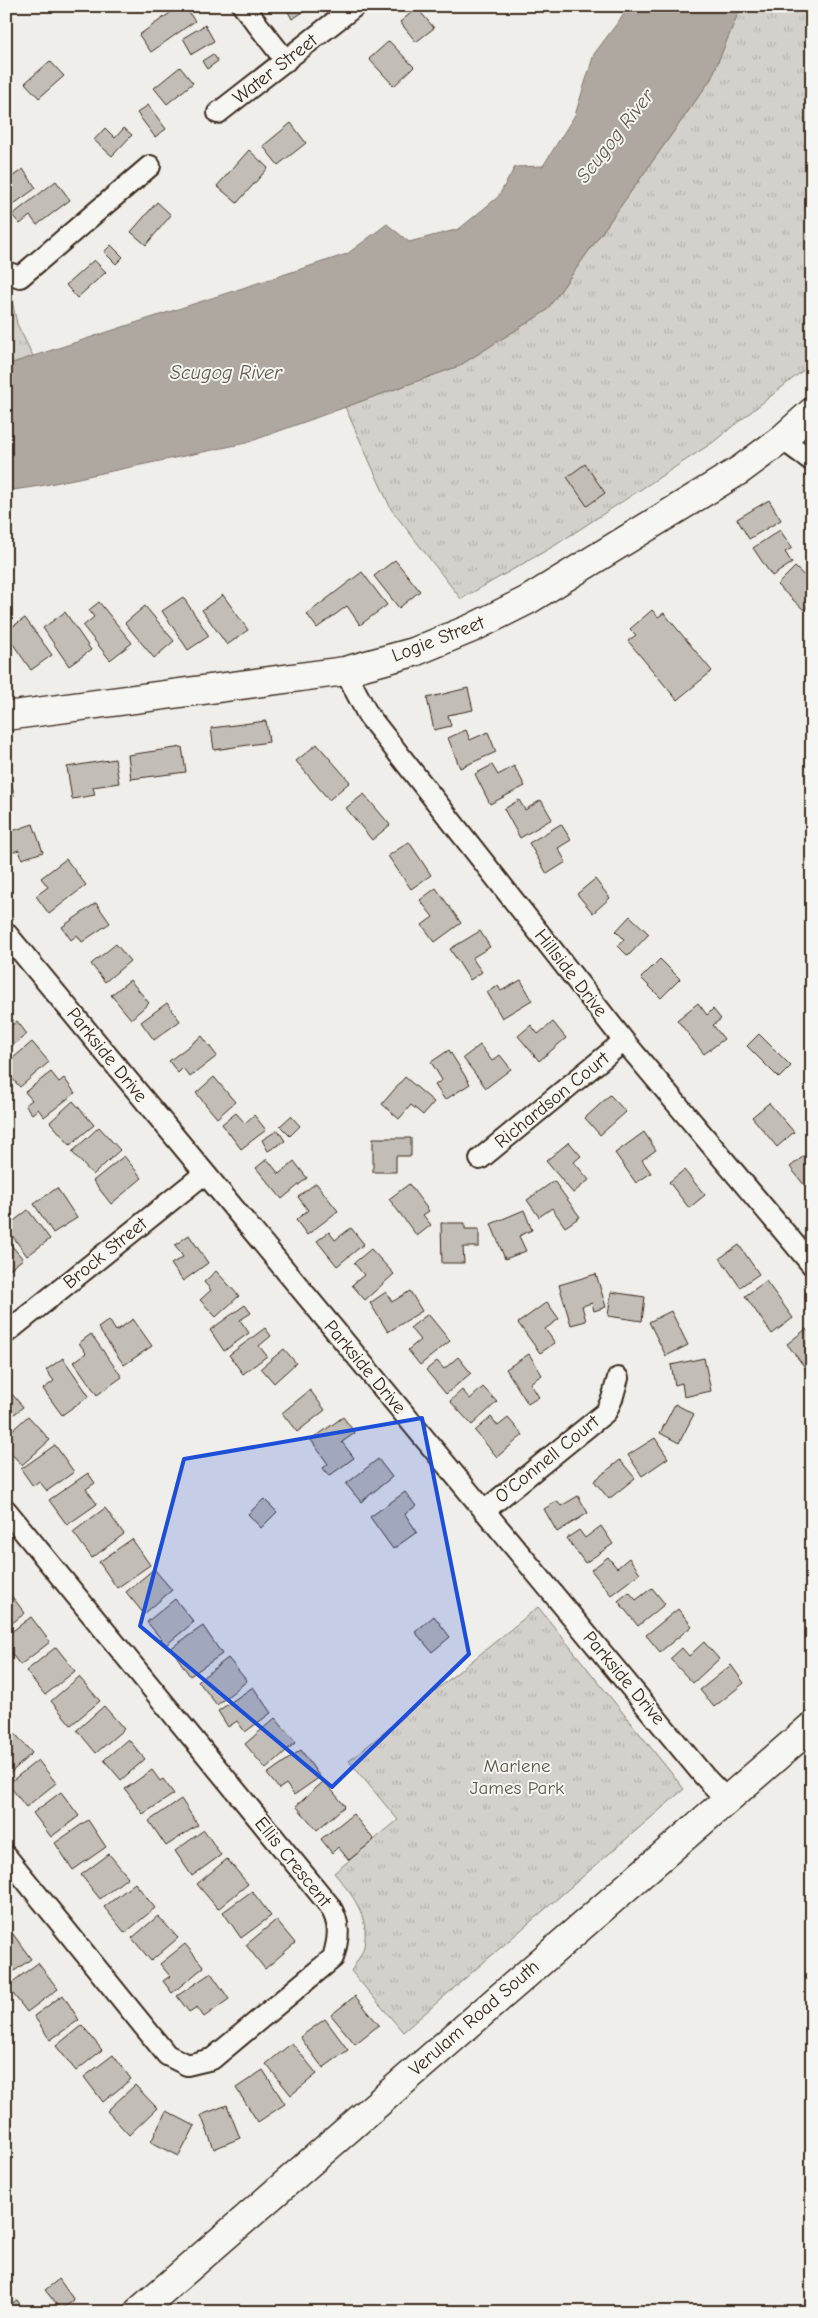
<svg xmlns="http://www.w3.org/2000/svg" width="818" height="2318" font-family="'Comic Neue',sans-serif">
<style>
.park{fill:url(#park-tufts);stroke:#887e75}
.water{fill:#afa8a1;stroke:#81766d}
.building{fill:#c2bdb7;stroke:#3b2a1e}
.lines{fill:none;stroke-linecap:round;stroke-linejoin:round}
.street-casing{stroke:#3b2a1e;stroke-width:24}
.secondary-casing{stroke:#3b2a1e;stroke-width:31}
.street{stroke:#f6f6f2;stroke-width:20}
.secondary{stroke:#f6f6f2;stroke-width:28}
.marked{fill:#1d4ed8;fill-opacity:0.2;stroke:#1d4ed8;stroke-width:4;stroke-linejoin:round}
.labels{text-anchor:middle;dominant-baseline:central;stroke-width:4;stroke-linejoin:round;paint-order:stroke}
.street-label{font-size:19px;fill:#3b2a1e;stroke:#f6f6f2}
.park-label{font-size:19px;fill:#61544a;stroke:#f6f6f2}
.water-label{font-size:20px;font-style:italic;fill:#64564c;stroke:#f6f6f2}
</style>
<defs>
<pattern id="park-tufts" width="24" height="20" patternUnits="userSpaceOnUse" patternTransform="scale(1.25)"><rect width="24" height="20" fill="#d4d1cc"/><path d="M3 7l-1-3M5 7V3M7 7l1-3M15 17l-1-3M17 17v-4M19 17l1-3" fill="none" stroke="#b7b4af"/></pattern>
</defs>
<rect width="100%" height="100%" fill="#efeeea"/>
<filter id="ink" filterUnits="userSpaceOnUse"><feTurbulence type="fractalNoise" baseFrequency=".02" numOctaves="2"/><feDisplacementMap in="SourceGraphic" scale="10" xChannelSelector="R" yChannelSelector="G"/><feConvolveMatrix kernelMatrix="1 2 1 2 8 2 1 2 1" color-interpolation-filters="sRGB"/></filter>
<g filter="url(#ink)">
<path class="park" d="M746,6H812L811,364L712,443L554,546L461,599L391,509L345,407L459,366L546,311L711,79L737,15Z
M6,290L10,291L17,324L34,358L6,365Z
M538,1607L684,1789L403,2032L351,1971C355,1964 362,1955 364,1946C370,1916 352,1894 334,1873L398,1820L349,1761Z"/>
<path class="water" d="M630,6H746L737,16L711,79L546,311L459,366L246,443L40,486L6,491V365L347,254L387,224L409,242L459,229L498,197L515,167L543,166L575,115L594,54Z"/>
<path class="building" d="M180,6H184L195,21L151,52L139,35Z
M285,6H313L292,19Z
M417,8L434,28L416,42L400,22Z
M205,25L214,41L192,54L183,38Z
M389,41L414,67L394,86L369,59Z
M213,54L218,61L207,69L202,61Z
M50,61L64,76L39,98L25,83Z
M180,67L193,83L167,104L154,88Z
M148,105L166,129L155,137L137,113Z
M291,123L306,143L278,165L263,146Z
M105,128L115,138L124,128L132,135L112,156L94,140Z
M249,150L268,168L237,203L217,186Z
M23,169L36,188L7,209L6,181Z
M56,181L70,200L37,225L30,216L20,224L12,215Z
M157,202L171,215L146,245L131,232Z
M111,245L123,257L116,264L104,252Z
M94,260L106,272L77,298L66,285Z
M585,464L605,493L587,506L567,477Z
M769,500L781,520L749,539L737,519Z
M780,530L792,548L785,552L792,563L772,576L753,548Z
M395,560L420,591L399,608L374,576Z
M795,567L812,583V601L804,610L777,585Z
M362,572L387,605L360,625L347,606L317,628L307,614Z
M223,595L248,630L227,645L202,610Z
M183,597L209,636L188,650L162,611Z
M99,602L132,643L110,660L83,626L94,617L89,610Z
M145,606L174,641L154,658L125,623Z
M652,610L658,617L664,613L712,671L677,700L628,641L636,635L630,629Z
M65,612L91,650L69,666L43,628Z
M25,618L52,655L31,670L6,634V631Z
M468,688L473,710L448,715L451,726L434,730L427,698Z
M266,721L269,742L214,750L211,728Z
M466,730L470,740L488,732L496,752L460,768L448,738Z
M317,744L350,782L329,800L296,761Z
M182,747L186,772L131,779L128,755Z
M115,759L119,783L93,787L95,795L72,799L67,767Z
M492,765L498,775L514,766L525,786L490,804L475,774Z
M10,772L14,796L6,797V773Z
M364,794L390,825L372,840L346,808Z
M519,800L525,810L541,800L552,819L520,838L504,809Z
M33,824L43,852L22,859L19,850L6,854V833Z
M561,824L571,840L558,848L566,862L547,874L529,843Z
M409,842L431,875L411,889L388,856Z
M66,859L86,885L49,914L36,896L48,887L41,878Z
M595,879L610,898L593,913L577,894Z
M436,888L461,923L435,942L422,925L433,917L420,900Z
M96,903L110,923L82,942L77,935L71,940L62,927Z
M630,916L649,934L628,956L618,946L624,939L616,931Z
M480,931L490,947L472,958L482,972L470,980L450,949Z
M116,944L130,961L105,982L91,964Z
M660,959L680,979L661,998L641,978Z
M130,980L149,1003L131,1019L111,995Z
M521,980L532,1000L502,1018L487,992L498,986L501,991Z
M167,1003L180,1021L154,1040L141,1022Z
M698,1003L707,1015L713,1009L721,1019L713,1025L724,1039L704,1054L677,1020Z
M17,1021L27,1034L6,1051V1024L9,1028Z
M553,1022L566,1038L539,1061L518,1036L531,1025L538,1034Z
M759,1034L791,1066L779,1078L747,1046Z
M202,1036L217,1056L190,1077L183,1068L178,1073L169,1061Z
M32,1042L49,1062L20,1087L6,1072V1064Z
M480,1045L492,1061L500,1055L511,1069L486,1088L463,1058Z
M449,1050L470,1084L445,1100L435,1085L442,1080L431,1062Z
M51,1072L59,1082L64,1078L75,1093L44,1117L38,1109L32,1114L25,1105L32,1100L25,1092Z
M214,1077L235,1102L217,1118L196,1093Z
M405,1077L434,1102L423,1115L411,1105L399,1119L382,1104Z
M610,1095L626,1112L600,1135L585,1118Z
M73,1101L94,1125L70,1145L50,1122Z
M769,1103L794,1132L777,1147L752,1117Z
M236,1113L245,1123L254,1115L266,1130L241,1149L222,1124Z
M291,1116L300,1126L290,1136L280,1126Z
M99,1127L120,1150L93,1175L72,1152Z
M278,1130L285,1141L268,1151L262,1140Z
M644,1132L656,1150L642,1160L651,1173L636,1183L615,1153Z
M373,1138H411V1156H396V1172H373Z
M569,1142L581,1156L574,1162L589,1180L573,1193L546,1161Z
M810,1151L812,1153V1195L790,1167Z
M124,1156L142,1178L111,1204L93,1181Z
M267,1159L279,1174L294,1161L307,1178L282,1199L256,1168Z
M684,1170L705,1195L689,1208L669,1182Z
M554,1181L580,1217L565,1227L552,1208L539,1217L527,1200Z
M316,1183L338,1211L307,1235L296,1220L308,1210L298,1197Z
M409,1184L429,1211L423,1215L431,1225L417,1236L389,1199Z
M57,1188L77,1218L53,1233L34,1204Z
M28,1210L50,1239L27,1256L6,1227Z
M524,1210L532,1230L519,1236L526,1251L505,1259L491,1224Z
M441,1223H465V1229H479V1247H463L464,1263H442Z
M351,1228L364,1244L337,1266L317,1241L329,1232L335,1240Z
M189,1235L208,1263L183,1281L171,1264L183,1257L175,1245Z
M6,1239L23,1259L6,1272Z
M739,1245L759,1274L740,1287L720,1258Z
M371,1249L394,1274L365,1300L352,1285L364,1275L354,1263Z
M216,1271L239,1296L216,1317L200,1300L211,1290L204,1282Z
M596,1274L606,1307L594,1311L592,1303L582,1306L586,1321L571,1325L559,1285Z
M766,1281L793,1318L772,1334L745,1296Z
M410,1291L422,1311L388,1332L370,1303L386,1292L392,1302Z
M611,1292L645,1297L642,1321L608,1316Z
M547,1302L559,1319L545,1329L555,1343L540,1353L518,1323Z
M245,1305L251,1313L240,1320L249,1333L224,1351L210,1330Z
M671,1311L688,1345L666,1356L649,1322Z
M428,1314L450,1341L420,1365L408,1350L420,1340L410,1328Z
M133,1319L152,1346L124,1365L98,1328L109,1320L116,1331Z
M265,1328L271,1336L259,1346L267,1356L243,1374L229,1355Z
M806,1329L812,1336L810,1374L787,1344Z
M91,1334L122,1377L97,1395L74,1362L86,1353L79,1343Z
M284,1349L296,1363L274,1383L261,1368Z
M529,1354L542,1375L530,1383L539,1397L528,1404L506,1369Z
M458,1357L471,1373L446,1394L426,1370L437,1361L444,1369Z
M63,1358L89,1396L62,1415L43,1389L54,1381L46,1370Z
M704,1358L711,1391L684,1397L682,1383L675,1385L671,1365Z
M6,1387L23,1407L6,1421Z
M483,1387L497,1402L472,1425L450,1401L462,1390L470,1399Z
M310,1390L325,1410L297,1432L282,1413Z
M675,1404L694,1414L679,1443L660,1433Z
M28,1416L50,1440L22,1465L6,1448V1436Z
M343,1417L355,1433L342,1442L354,1458L329,1476L323,1468L328,1464L311,1440Z
M491,1417L498,1426L508,1418L523,1435L497,1457L475,1431Z
M655,1438L668,1458L642,1476L628,1455Z
M55,1445L74,1472L47,1491L39,1481L33,1486L21,1469Z
M378,1459L392,1477L361,1502L346,1484Z
M620,1460L635,1478L609,1499L594,1481Z
M88,1473L95,1483L86,1489L97,1504L67,1525L49,1500Z
M405,1492L416,1506L405,1514L417,1532L393,1549L370,1517Z
M578,1496L588,1513L557,1532L544,1509L557,1501L561,1506Z
M264,1499L277,1512L261,1528L248,1514Z
M105,1508L124,1534L92,1558L73,1532Z
M601,1526L613,1544L585,1563L567,1538L579,1530L585,1538Z
M132,1539L150,1565L117,1588L99,1562Z
M608,1557L617,1568L629,1558L640,1573L611,1595L591,1570Z
M154,1569L172,1590L144,1614L126,1592Z
M652,1588L665,1604L638,1626L618,1601L629,1592L636,1600Z
M6,1589L25,1613L6,1628Z
M175,1599L194,1622L166,1645L147,1622Z
M678,1609L692,1626L660,1652L646,1635Z
M434,1616L450,1637L432,1652L415,1632Z
M31,1617L50,1642L20,1665L6,1646V1636Z
M203,1626L222,1654L190,1676L171,1648Z
M704,1642L719,1659L693,1683L670,1659L682,1648L689,1656Z
M56,1647L75,1671L45,1695L26,1671Z
M228,1658L247,1681L217,1705L198,1681Z
M731,1665L744,1683L714,1707L700,1690Z
M79,1677L100,1701L71,1725L51,1701Z
M253,1687L271,1713L245,1732L237,1721L228,1727L218,1711Z
M104,1706L124,1729L96,1753L77,1730Z
M275,1718L296,1742L266,1769L245,1744Z
M11,1729L32,1753L6,1777V1734Z
M128,1739L145,1759L121,1780L104,1760Z
M301,1750L320,1777L294,1795L286,1784L279,1789L267,1774Z
M38,1760L56,1783L26,1807L8,1784Z
M152,1770L160,1781L163,1779L174,1794L143,1814L125,1789Z
M324,1781L345,1806L317,1830L296,1806Z
M61,1792L79,1816L51,1837L33,1813Z
M181,1799L198,1825L166,1846L149,1821Z
M353,1814L374,1840L349,1860L338,1847L332,1853L321,1839Z
M88,1820L106,1847L73,1870L55,1843Z
M204,1830L221,1855L192,1876L175,1851Z
M109,1854L128,1877L100,1899L81,1875Z
M227,1859L248,1884L218,1909L197,1884Z
M135,1883L155,1908L125,1933L104,1907Z
M252,1891L271,1916L241,1938L223,1912Z
M158,1916L178,1938L151,1961L132,1938Z
M276,1920L295,1943L265,1969L246,1945Z
M13,1934L31,1959L6,1977V1939Z
M185,1944L204,1967L172,1993L163,1981L170,1976L160,1964Z
M38,1963L58,1989L27,2012L7,1986Z
M211,1973L229,1999L204,2017L197,2007L189,2012L177,1996Z
M63,1995L79,2020L50,2040L34,2016Z
M355,1996L379,2025L355,2044L331,2015Z
M325,2019L348,2050L323,2068L300,2037Z
M82,2025L102,2050L76,2071L56,2046Z
M292,2043L317,2074L291,2095L266,2064Z
M113,2055L131,2079L103,2102L84,2077Z
M263,2070L285,2104L258,2122L236,2088Z
M135,2085L157,2108L129,2135L107,2111Z
M227,2105L240,2138L214,2149L201,2115Z
M166,2111L195,2126L179,2156L151,2142Z
M59,2279L74,2300L61,2310L45,2290Z
M17,2300L25,2312H9L6,2308Z"/>
<g class="lines">
<g class="street-casing">
<path id="street" d="M243,6L286,61
M218,113L355,6
M6,272L20,277L150,166
M782,439L812,461
M345,671L368,715L624,1041L812,1265
M6,933L704,1776L726,1799
M480,1159L624,1041
M6,1333L204,1174
M6,1510L329,1905C341,1923 339,1938 333,1958L212,2059L187,2065L167,2055L6,1856
M484,1511L606,1412L612,1399L618,1378"/>
</g>
<g class="secondary-casing">
<path id="secondary" d="M6,716L345,671L414,652L472,628L528,600L740,470L782,439L812,412
M138,2312L812,1726"/>
</g>
<use href="#street" class="street"/>
<use href="#secondary" class="secondary"/>
</g>
</g>
<path class="marked" d="M422,1418L469,1654L332,1787L140,1626L184,1459Z"/>
<g class="labels">
<g class="street-label">
<text transform="translate(275 69) rotate(-38)">Water Street</text>
<text transform="translate(438 639) rotate(-21)">Logie Street</text>
<text transform="translate(571 973) rotate(52)">Hillside Drive</text>
<text transform="translate(107 1055) rotate(51)">Parkside Drive</text>
<text transform="translate(552 1100) rotate(-39)">Richardson Court</text>
<text transform="translate(105 1253) rotate(-39)">Brock Street</text>
<text transform="translate(365 1367) rotate(50)">Parkside Drive</text>
<text transform="translate(547 1459) rotate(-39)">O'Connell Court</text>
<text transform="translate(624 1678) rotate(50)">Parkside Drive</text>
<text transform="translate(293 1862) rotate(51)">Ellis Crescent</text>
<text transform="translate(474 2018) rotate(-41)">Verulam Road South</text>
</g>
<g class="park-label">
<text x="517" y="1766">Marlene<tspan x="517" dy="22">James Park</tspan></text>
</g>
<g class="water-label">
<text transform="translate(615 136) rotate(-52)">Scugog River</text>
<text x="226" y="372">Scugog River</text>
</g>
</g>
<rect width="818" height="2318" fill="none" stroke="#f6f6f2" stroke-width="25"/>
<rect x="12" y="12" width="793" height="2293" fill="none" stroke="#3b2a1e" stroke-width="2" filter="url(#ink)"/>
</svg>
